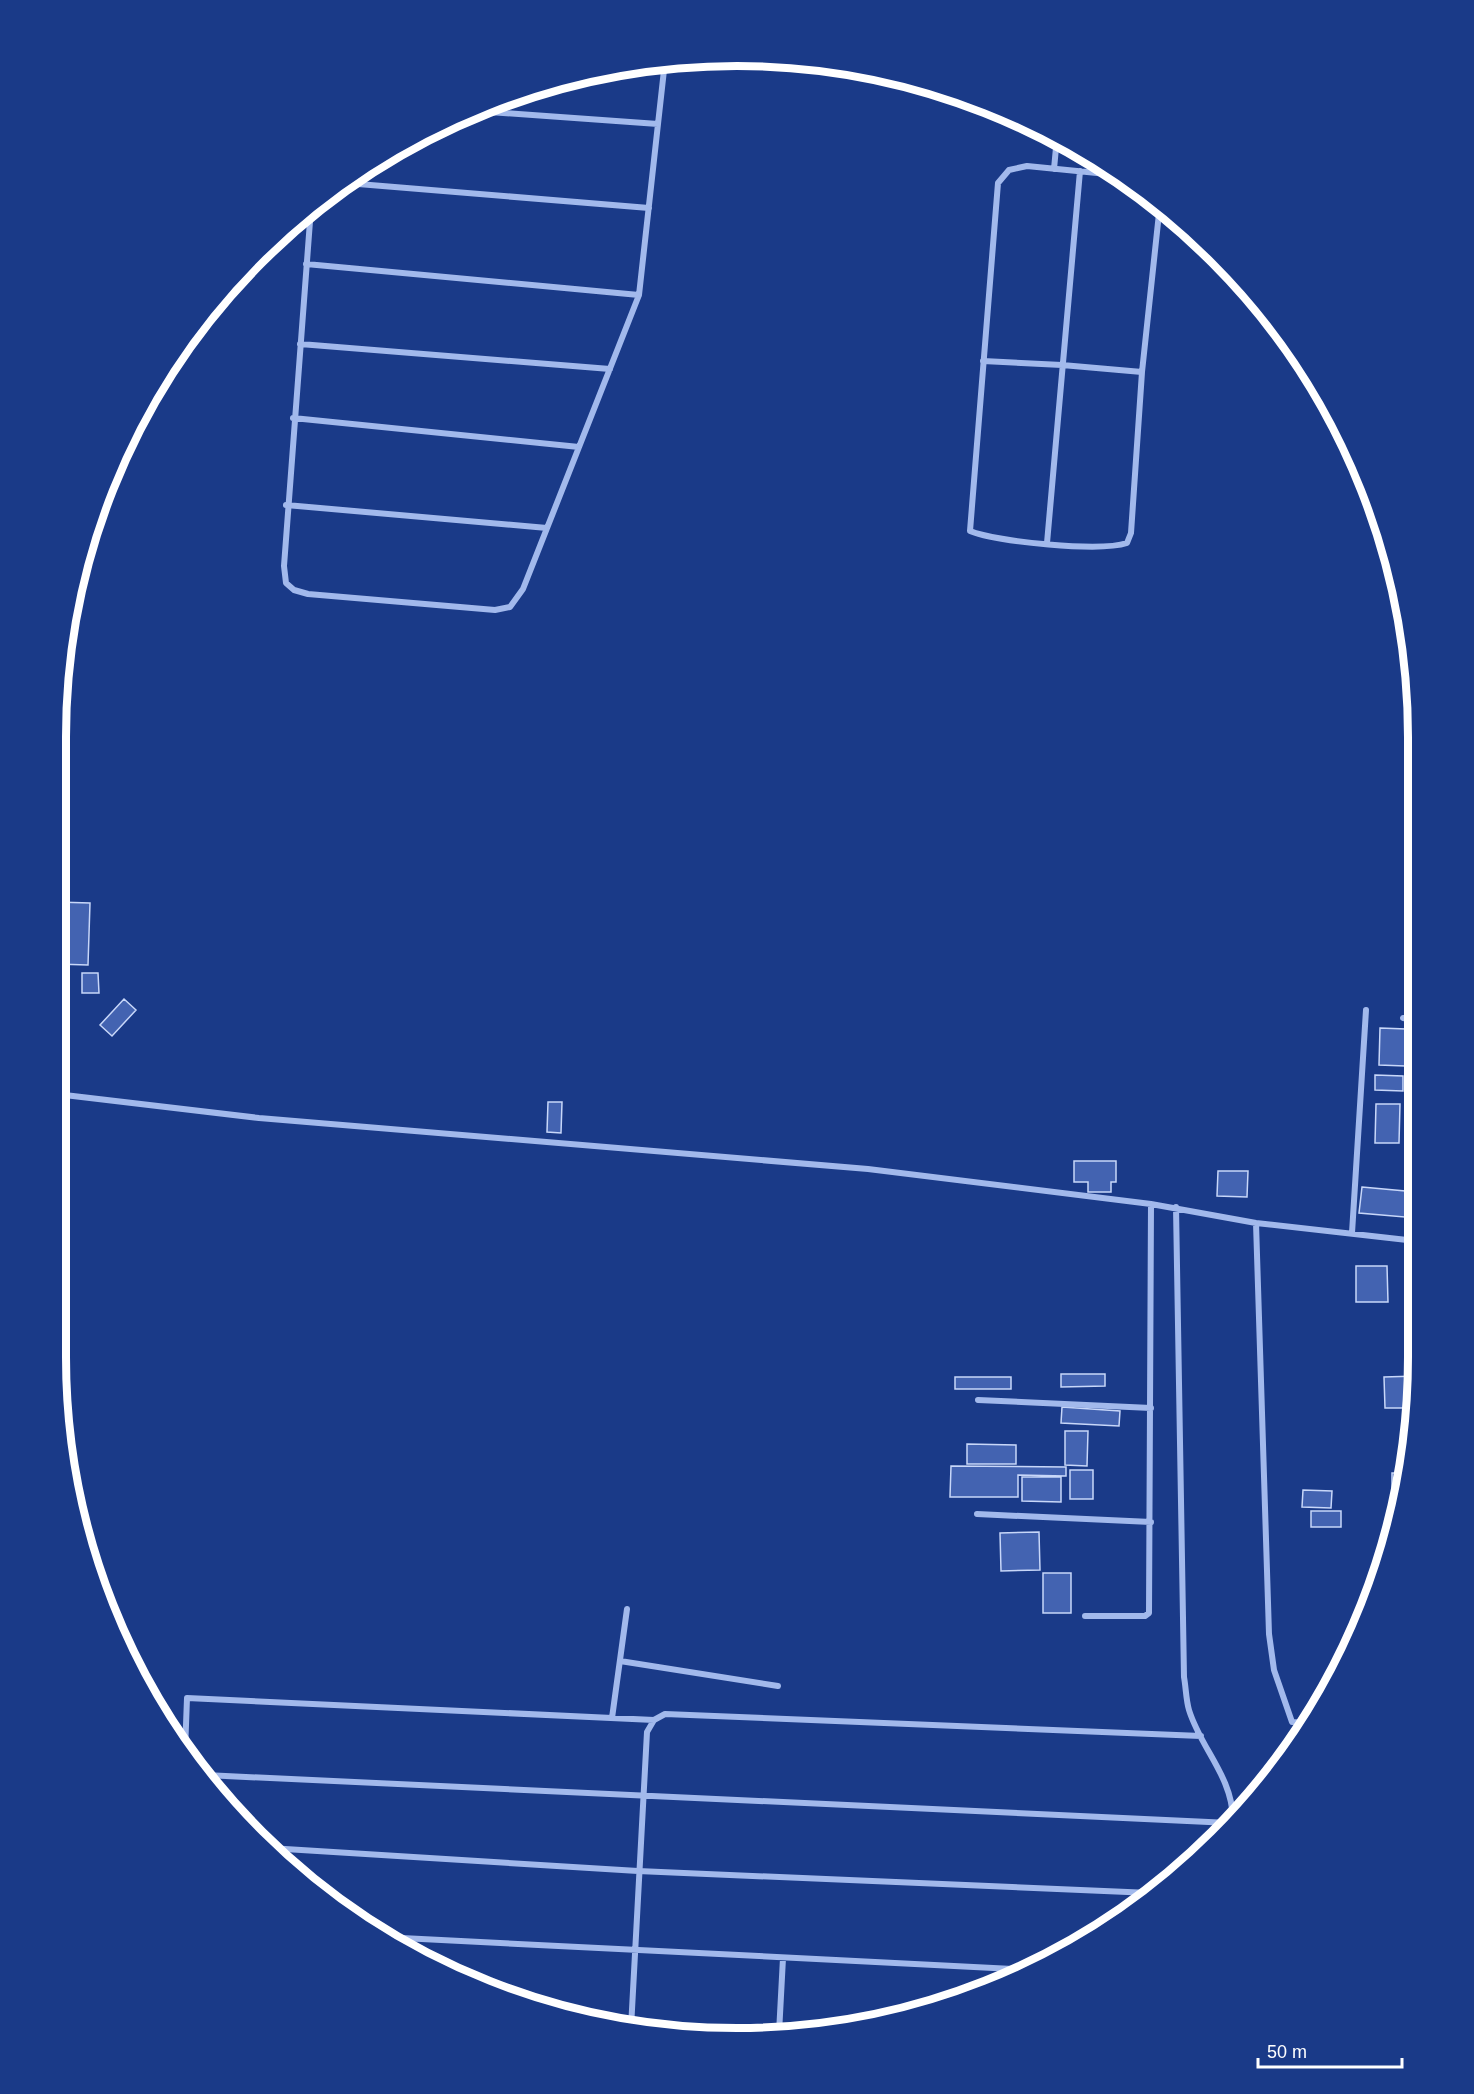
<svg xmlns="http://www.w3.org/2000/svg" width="1474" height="2094" font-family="Arial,sans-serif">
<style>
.building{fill:#4363b1;stroke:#c8d7f9;stroke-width:1.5}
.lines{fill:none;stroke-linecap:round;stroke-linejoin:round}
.minor{stroke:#a2b9ec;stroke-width:6}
.rim{fill:none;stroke:#fff;stroke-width:8}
</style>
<rect width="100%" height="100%" fill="#1a3a88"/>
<path class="building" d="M56,902L90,903L88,965L56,964Z
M82,973H98L99,993H82Z
M124,999L136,1010L112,1036L100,1025Z
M1380,1028L1406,1029L1405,1066L1379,1065Z
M1375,1075L1403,1076V1091L1375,1090Z
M548,1102H562L561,1133L547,1132Z
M1376,1104H1400L1399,1143H1375Z
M1406,1104H1415V1129H1406Z
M1406,1130H1415L1416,1150H1405Z
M1074,1161H1116V1182H1111V1192H1088V1182H1074Z
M1218,1171H1248L1247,1197L1217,1196Z
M1362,1187L1416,1192V1218L1359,1213Z
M1356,1266H1387L1388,1302H1356Z
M1061,1374H1105V1386L1061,1387Z
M1417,1376L1416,1408H1385L1384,1377Z
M955,1377H1011V1389H955Z
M1062,1407L1120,1411L1119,1426L1061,1423Z
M1065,1431H1088L1087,1466L1065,1465Z
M967,1444L1016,1445V1464H967Z
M951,1466L1066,1467V1476L1018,1475V1497H950Z
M1070,1470H1093V1499H1070Z
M1392,1473H1405L1399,1508H1392Z
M1022,1477H1061V1502L1022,1501Z
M1303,1490L1332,1491L1331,1508L1302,1507Z
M1311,1511H1341V1527H1311Z
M1039,1532L1040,1570L1001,1571L1000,1533Z
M1043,1573H1071V1613H1043Z"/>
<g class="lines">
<path class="minor" d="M475,111L658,124
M1054,169L1057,137
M1117,175L1027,166L1009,170L998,183L970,531C997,542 1100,552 1127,543L1131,533L1142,372L1160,204
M346,183L649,208
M311,208L284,566L286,583L294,590L308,594L495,610L510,607L523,589L639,295L665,61
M306,264L639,295
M300,344L610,369
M983,361L1062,365L1142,372
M293,418L579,447
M286,505L547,528
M1047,543L1080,171
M1403,1018L1415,1020
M56,1094L259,1118L868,1169L1151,1204L1256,1223L1416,1241
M1176,1207L1184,1677C1186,1688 1186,1700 1189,1710C1201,1749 1232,1776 1233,1819
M1256,1223L1269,1634L1274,1670L1292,1722L1308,1723
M1352,1233L1366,1010
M978,1400L1151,1408
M977,1514L1151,1522
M1085,1616H1145L1149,1613L1151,1204
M620,1661L778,1686
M612,1718L627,1609
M185,1752L187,1698L654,1720
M205,1775L1230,1823
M269,1848L638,1871L1151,1893
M382,1937L1033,1970
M601,2020L631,2022
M631,2028L647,1732L654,1720L665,1714L1201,1736
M779,2033L783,1958"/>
</g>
<path d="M0 0H1474V2094H0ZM737 66H737A671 671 0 0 1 1408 737V1357A671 671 0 0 1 737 2028H737A671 671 0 0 1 66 1357V737A671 671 0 0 1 737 66Z" fill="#1a3a88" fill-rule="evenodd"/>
<path class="rim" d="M737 66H737A671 671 0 0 1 1408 737V1357A671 671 0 0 1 737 2028H737A671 671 0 0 1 66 1357V737A671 671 0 0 1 737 66Z"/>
<path d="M1258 2058v9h144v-9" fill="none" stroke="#ffffff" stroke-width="3"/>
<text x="1267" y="2058" font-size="18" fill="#ffffff" stroke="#1a3a88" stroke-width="4.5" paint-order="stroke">50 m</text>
</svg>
